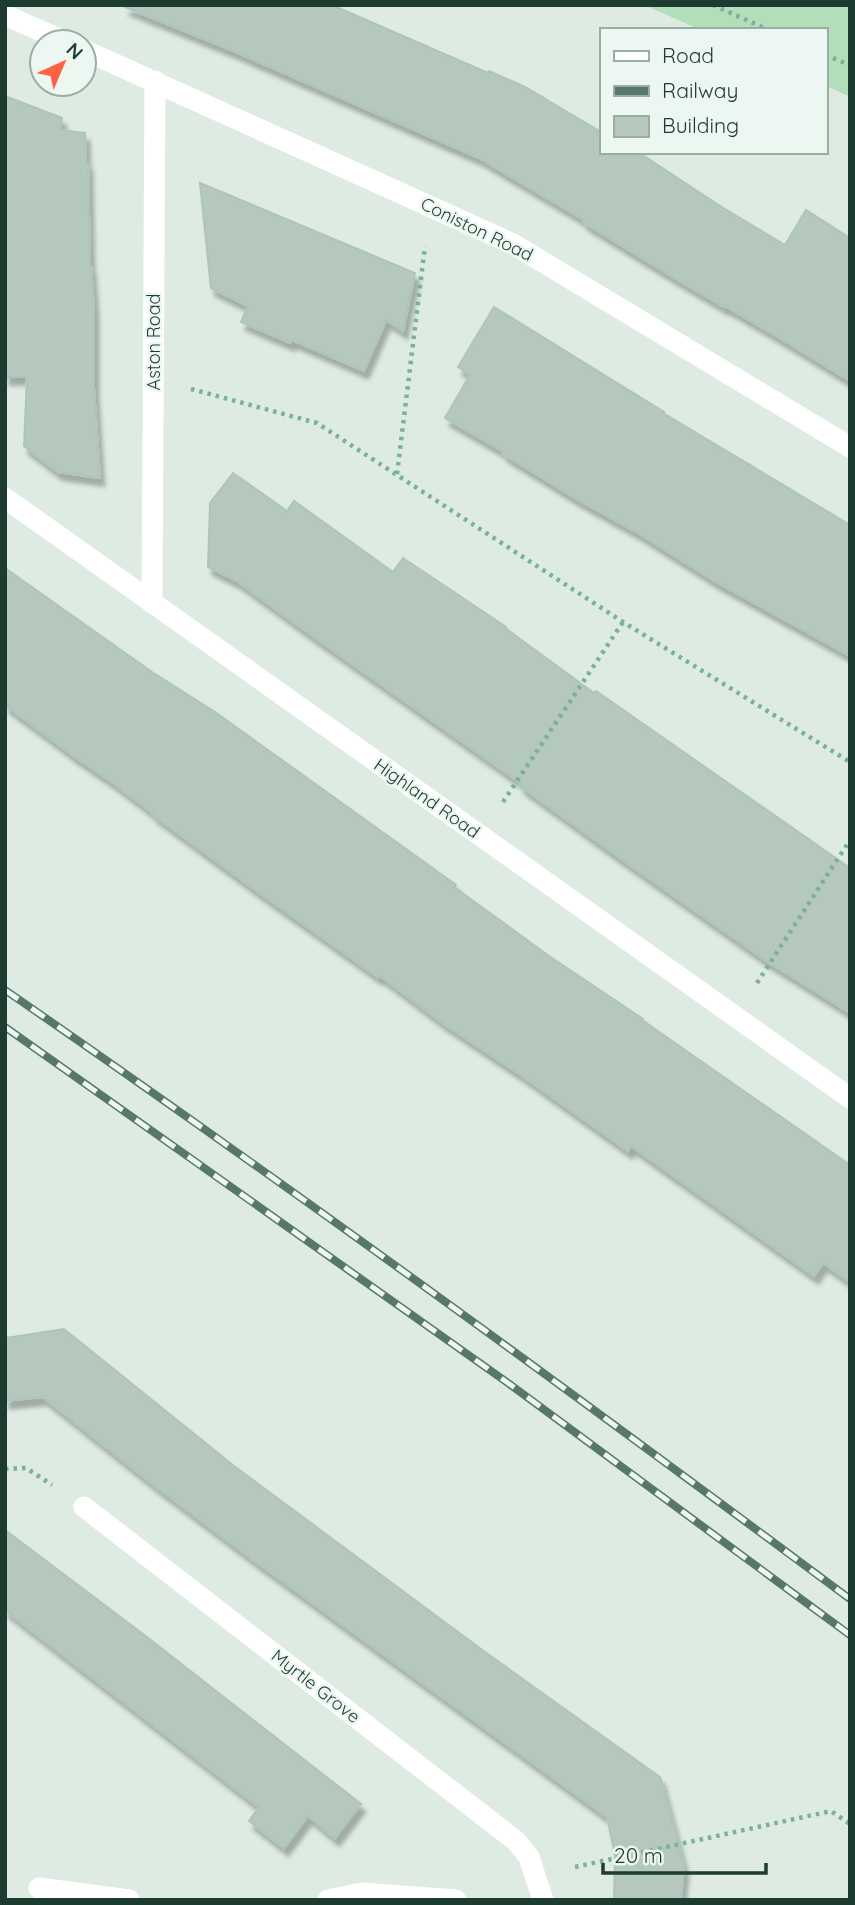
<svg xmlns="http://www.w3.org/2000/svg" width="855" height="1905" font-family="Quicksand,sans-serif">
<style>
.green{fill:#b3deba}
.building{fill:#b5c8be;stroke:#afc5b9;stroke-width:2;filter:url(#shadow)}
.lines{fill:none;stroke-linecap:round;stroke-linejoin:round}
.path{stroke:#7ab19a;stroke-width:4.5;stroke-dasharray:3.5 5;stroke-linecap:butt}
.minor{stroke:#fff;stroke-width:21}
.rail-casing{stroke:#57776b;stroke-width:8}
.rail{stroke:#edf7f1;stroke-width:5;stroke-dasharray:16;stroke-linecap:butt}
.labels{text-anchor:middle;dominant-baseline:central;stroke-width:5;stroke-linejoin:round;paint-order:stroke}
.street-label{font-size:18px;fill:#1d3b30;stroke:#edf7f1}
</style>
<defs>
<filter id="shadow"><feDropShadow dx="4.5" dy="8" stdDeviation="2" flood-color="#0004"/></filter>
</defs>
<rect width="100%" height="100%" fill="#ddebe3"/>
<path class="green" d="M644,5H850V97L825,85V30H701Z"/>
<path class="building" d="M126,5H332L488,73L489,71L525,87L601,132V152H638L720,206L785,245L806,210L850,238V381L773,334L725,306L724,307L676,279L583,222L584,220L479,158L231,50L125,7Z
M5,96L62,118L60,130L85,133L86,163H88L90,266H91L94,309V389L100,478L58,472L24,446L27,377H5Z
M200,183L415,273L403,331L386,320L364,371L292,340L290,343L241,322L248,306L211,288Z
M494,307L664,412L663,413L850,525V656L714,581L638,533L578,500L503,454L504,452L445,418L470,375L458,367Z
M233,473L287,511L294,501L393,572L403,558L506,627L505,628L594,693L596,691L850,868V1013L765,960L624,861L520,786L522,784L318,640L237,581L208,567L210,503Z
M5,568L152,672L215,712L456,885L454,887L549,956L643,1019L642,1020L850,1165V1282L823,1263L814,1276L631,1146L628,1151L521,1075L444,1024L379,975L378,977L258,892L153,815L154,814L116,785L75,757L5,705Z
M64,1329L234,1466L485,1652L660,1777L684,1867L681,1900H614L615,1855L607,1817L256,1562L155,1486L43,1397L5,1401V1338Z
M5,1530L143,1634L361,1804L335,1838L308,1816L284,1848L249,1821L259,1807L5,1610Z"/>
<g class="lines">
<path class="path" d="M713,5L769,30
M825,55L850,65
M191,389L317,423L623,622L850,762
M397,474L425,246
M503,802L623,622
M757,983L850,840
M5,1469L26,1468L52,1485
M575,1867L831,1811L850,1824"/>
<path class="minor" d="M5,15L66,42
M84,50L513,244L850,447
M5,498L850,1098
M152,603L155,81
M84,1507L516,1841L529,1857L543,1900
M39,1888L129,1900
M328,1900L362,1893L456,1900"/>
<g class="rail-casing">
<path id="rail" d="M5,990C291,1187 571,1392 850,1599
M5,1027L508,1383L850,1635"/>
</g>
<use href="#rail" class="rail"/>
</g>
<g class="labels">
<g class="street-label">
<text transform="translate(477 229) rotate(26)">Coniston Road</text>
<text transform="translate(153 342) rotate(-90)">Aston Road</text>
<text transform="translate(427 798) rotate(35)">Highland Road</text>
<text transform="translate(316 1686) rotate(38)">Myrtle Grove</text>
</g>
</g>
<rect width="855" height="1905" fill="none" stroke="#1d3b30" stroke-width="14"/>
<rect x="600" y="28" width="228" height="126" fill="#edf7f1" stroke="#9aaca4" stroke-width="2"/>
<rect x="614" y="51" width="35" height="10" fill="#ffffff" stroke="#9aaca4" stroke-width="2"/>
<text x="662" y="63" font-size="21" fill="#1d3b30">Road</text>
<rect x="614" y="86" width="35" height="10" fill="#57776b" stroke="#9aaca4" stroke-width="2"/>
<text x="662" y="98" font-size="21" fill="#1d3b30">Railway</text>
<rect x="614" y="116" width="35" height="21" fill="#b5c8be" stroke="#9aaca4" stroke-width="2"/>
<text x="662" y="133" font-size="21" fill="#1d3b30">Building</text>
<g transform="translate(63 63) rotate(44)"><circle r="33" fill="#edf7f1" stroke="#9aaca4" stroke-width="2"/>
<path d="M0-5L12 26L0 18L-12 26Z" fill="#ff6146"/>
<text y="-10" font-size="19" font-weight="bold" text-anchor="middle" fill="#1d3b30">N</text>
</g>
<path d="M603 1863v10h163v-10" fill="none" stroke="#1d3b30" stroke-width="3.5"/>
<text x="614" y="1863" font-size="21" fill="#1d3b30" stroke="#edf7f1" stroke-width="5" paint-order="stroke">20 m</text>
</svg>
